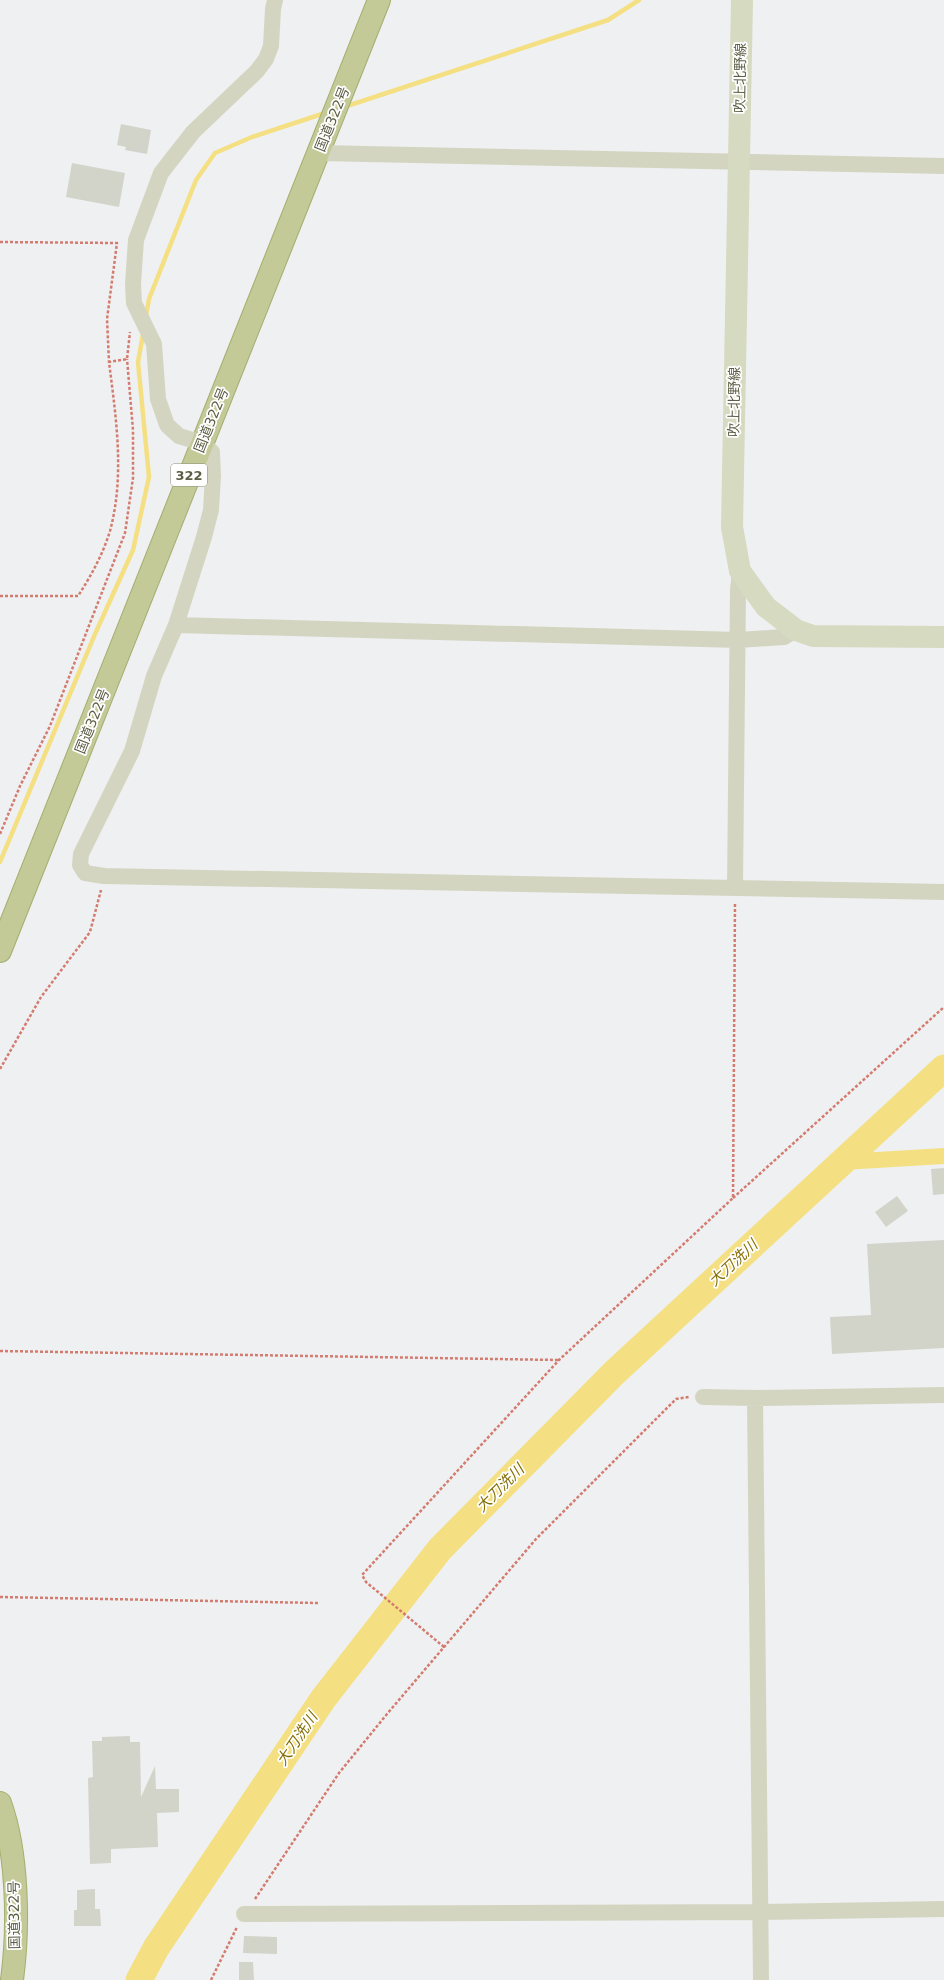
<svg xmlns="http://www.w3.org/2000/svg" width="944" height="1980" font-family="'DejaVu Sans','Noto Sans JP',sans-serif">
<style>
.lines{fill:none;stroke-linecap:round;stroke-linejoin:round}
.stream{stroke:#f4e083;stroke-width:4.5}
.canal{stroke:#f4e083;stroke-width:16}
.river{stroke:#f4e083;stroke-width:27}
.building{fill:#d2d4ca}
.trunk-casing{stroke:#a5ae6e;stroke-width:24}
.path{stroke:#d47b6f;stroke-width:2.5;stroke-dasharray:3 2;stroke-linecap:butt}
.minor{stroke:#d4d5c1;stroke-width:16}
.secondary{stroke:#d6dac0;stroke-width:22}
.trunk{stroke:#c3c997;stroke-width:22}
.labels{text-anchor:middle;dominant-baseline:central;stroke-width:3.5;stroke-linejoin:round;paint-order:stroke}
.shield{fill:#fff;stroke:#8d8e7d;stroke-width:1}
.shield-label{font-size:13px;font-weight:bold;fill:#5c5e45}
.street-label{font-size:14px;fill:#5c5e45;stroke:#fff}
.water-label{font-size:15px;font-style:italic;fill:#856f05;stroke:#fff}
</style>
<rect width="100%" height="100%" fill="#eff0f2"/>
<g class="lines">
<path class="stream" d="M344,107L608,20L639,0
M146,316L149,299L196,180L215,153L252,137L328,112
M0,862L95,634L133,550L149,477L138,362L143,334"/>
<path class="canal" d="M843,1162L944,1156"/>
<path class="river" d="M139,1980L156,1948L323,1699L440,1549L614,1373L944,1068"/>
</g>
<path class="building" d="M121,124L151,130L147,154L125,150L126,147L117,145Z
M72,163L125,173L119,207L66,197Z
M944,1168V1194L933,1195L931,1169Z
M897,1196L908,1211L886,1227L875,1212Z
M944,1240V1348L832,1354L830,1317L871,1315L867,1244Z
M130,1736V1742H140L141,1797L155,1766L156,1789H179V1812L157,1813L158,1847L111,1849V1863L90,1864L88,1778L93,1777L92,1741H102V1737Z
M95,1889V1909H100L101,1926H74V1910H77V1890Z
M244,1936L277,1937V1954L243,1953Z
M239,1962H253L254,1980H239Z"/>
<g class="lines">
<g class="trunk-casing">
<path id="trunk" d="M0,951L379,0
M0,1803C18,1853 19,1927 12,1980"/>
</g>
<path class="path" d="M0,242L117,243L107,319L109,362
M0,596H78C91,576 103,554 110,531C125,475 116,418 109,362L127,359L130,332
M0,834L20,786L50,726L125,533L133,478V430L127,359
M0,1069L41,997L90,932L101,890
M733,1198L944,1007
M0,1351L558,1360
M0,1597L318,1603
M444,1647L366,1582L362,1575L559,1360L733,1198L735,902
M255,1899L339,1773L387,1714L536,1539L676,1399L689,1397
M211,1980L237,1927"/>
<path class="minor" d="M275,0L273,9L271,46L266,59L257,71L193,132L161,173L136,240L133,284L134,303L154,344L158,399L167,425L179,436L202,443L212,452L213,476L211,510L204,537L176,625L154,676L132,751L81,854L80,865L85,873L104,876L944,892
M318,153L944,166
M176,625L739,640L784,637L796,630
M735,888L738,590L740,571
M703,1397L755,1398L944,1395
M755,1398L761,1980
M244,1914L761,1912L944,1909"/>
<path class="secondary" d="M742,0L732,527L740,571L766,607L796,630L813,636L944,637"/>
<use href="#trunk" class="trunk"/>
</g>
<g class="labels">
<rect class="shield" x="171" y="464" width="36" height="22" rx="3"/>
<g class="shield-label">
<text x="189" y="475">322</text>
</g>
<g class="street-label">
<text transform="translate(740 78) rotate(-89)">吹上北野線</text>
<text transform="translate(332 119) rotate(-68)">国道322号</text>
<text transform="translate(734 402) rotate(-89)">吹上北野線</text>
<text transform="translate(211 420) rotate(-68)">国道322号</text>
<text transform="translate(92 721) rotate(-68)">国道322号</text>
<text transform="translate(14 1915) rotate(-91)">国道322号</text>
</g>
<g class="water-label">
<text transform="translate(733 1263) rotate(-43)">大刀洗川</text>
<text transform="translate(500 1488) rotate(-45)">大刀洗川</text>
<text transform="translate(297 1739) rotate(-56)">大刀洗川</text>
</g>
</g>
</svg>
